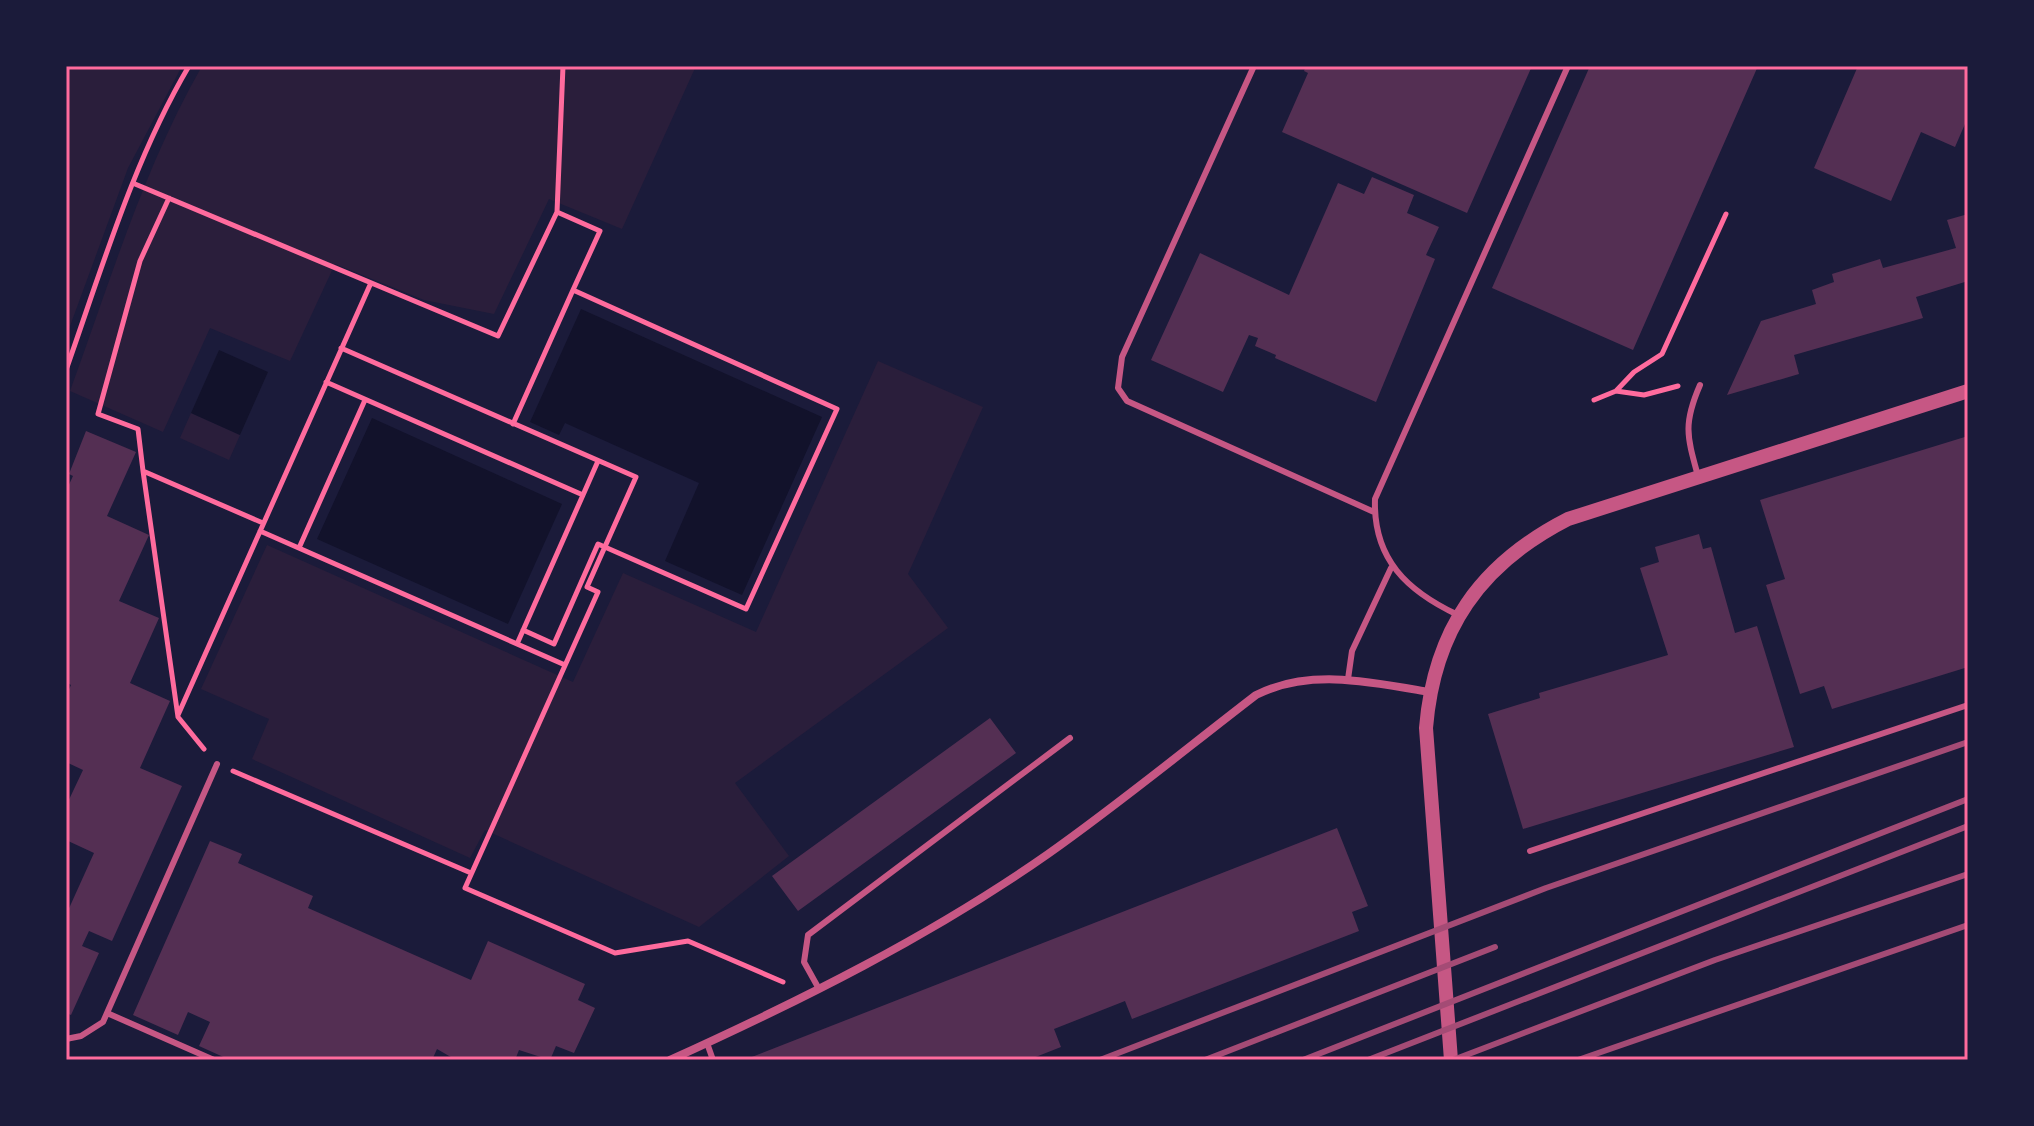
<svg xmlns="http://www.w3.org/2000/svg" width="2034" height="1126" font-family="'Golos Text',sans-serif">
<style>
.green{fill:#2a1e3b}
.water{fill:#12122b}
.building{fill:#542f53}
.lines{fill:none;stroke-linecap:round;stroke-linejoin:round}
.path{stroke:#ff6b9d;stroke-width:5}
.service{stroke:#c65784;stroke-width:6}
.minor{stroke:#c65784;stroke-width:8}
.tertiary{stroke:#c65784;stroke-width:14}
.rail{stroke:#a44b75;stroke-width:6}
.neatline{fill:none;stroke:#ff6b9d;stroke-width:3}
</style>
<rect width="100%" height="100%" fill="#1b1b3a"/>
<path class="green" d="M66,66H182L128,168L66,337Z
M202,66H696L622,229L549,199L494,314L424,300L335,264L290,361L210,328L163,432L70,391C110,282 144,167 202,66Z
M878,361L983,407L908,574L948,628L735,783L789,856L699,927L485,830L470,858L252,759L269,719L201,689L267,545L573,682L623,573L756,632Z
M191,413L240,435L229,460L180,438Z"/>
<path class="water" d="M581,309L822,417L742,595L665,561L699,483L565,423L559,435L530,422Z
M219,350L268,372L240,435L191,413Z
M372,418L562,504L508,624L317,539Z"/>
<path class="building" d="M1306,66H1532L1467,213L1282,132L1308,73L1304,71Z
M1590,66H1758L1633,350L1492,288Z
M1858,66H1968V117L1955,147L1921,132L1891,201L1814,168Z
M1372,177L1414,195L1407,213L1439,227L1426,255L1435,259L1376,402L1275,358L1276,355L1255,346L1258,338L1249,335L1223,392L1151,360L1200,253L1289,295L1338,183L1364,194Z
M1968,214V281L1916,297L1923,318L1794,355L1799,374L1727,395L1761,321L1816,304L1812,290L1834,282L1832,274L1880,259L1883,268L1956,248L1947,220Z
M86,431L136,452L107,516L149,535L119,601L159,618L130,683L170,701L140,768L182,786L112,941L89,931L82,946L99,953L71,1015L66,1013V915L94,853L66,840V806L83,770L66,762V696L71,685L66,682V491L73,476L69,474Z
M1968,436V667L1832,709L1824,686L1800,694L1766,585L1785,579L1760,500Z
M1699,534L1703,549L1711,547L1735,633L1757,626L1794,747L1523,829L1488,714L1540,698L1539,693L1668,655L1640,568L1659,562L1655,547Z
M990,718L1016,753L798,911L772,876Z
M1337,828L1368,906L1352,912L1359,931L1132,1019L1125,1001L1054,1029L1061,1047L1028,1060H744Z
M210,841L242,854L238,863L313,896L308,908L471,980L488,941L585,984L578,1000L595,1008L574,1053L556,1046L550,1060L519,1050L515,1060H456L437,1049L432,1060H230L199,1046L210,1022L188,1012L178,1035L133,1015Z"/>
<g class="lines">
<path class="path" d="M563,66L557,212L600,231L573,290
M135,184L498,336L557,212
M341,348L636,477L587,587L598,592L465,888L615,953L688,941L783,982
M66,370C102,268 134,159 189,66
M326,382L583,495L517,644
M1616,391L1634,372L1662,354L1726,214
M1594,400L1616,391L1644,395L1678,386
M513,424L573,290L837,409L746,609L598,544L554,644L523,630
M143,471L138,429L98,414L140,261L169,198
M583,495L598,461
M260,531L565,665
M299,548L365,400
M178,715L370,285
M204,749L178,717L143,471L263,523
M233,771L471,873"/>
<path class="service" d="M1254,66L1122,357L1118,388L1127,401L1374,512
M1698,476C1687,436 1683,424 1700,385
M1458,615C1407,591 1373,559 1375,499L1568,66
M1348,679L1352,651L1391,568
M1530,851L1968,705
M819,989L804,962L808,935L1070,738
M107,1013L214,1060
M66,1039L81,1036L103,1022L217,764
M707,1043L713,1060"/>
<path class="minor" d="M670,1060C800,1001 931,936 1048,854C1119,804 1187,748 1256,695C1309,668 1372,682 1429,692"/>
<path class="tertiary" d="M1451,1060L1426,728C1434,630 1480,564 1568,519L1968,391"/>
<path class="rail" d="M1100,1060L1546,888L1968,742
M1205,1060L1495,947
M1303,1060L1968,799
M1368,1060L1968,826
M1453,1060L1715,960L1968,874
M1578,1060L1968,925"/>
</g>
<rect width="2034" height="1126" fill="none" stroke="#1b1b3a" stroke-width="136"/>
<rect x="68" y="68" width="1898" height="990" class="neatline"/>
</svg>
